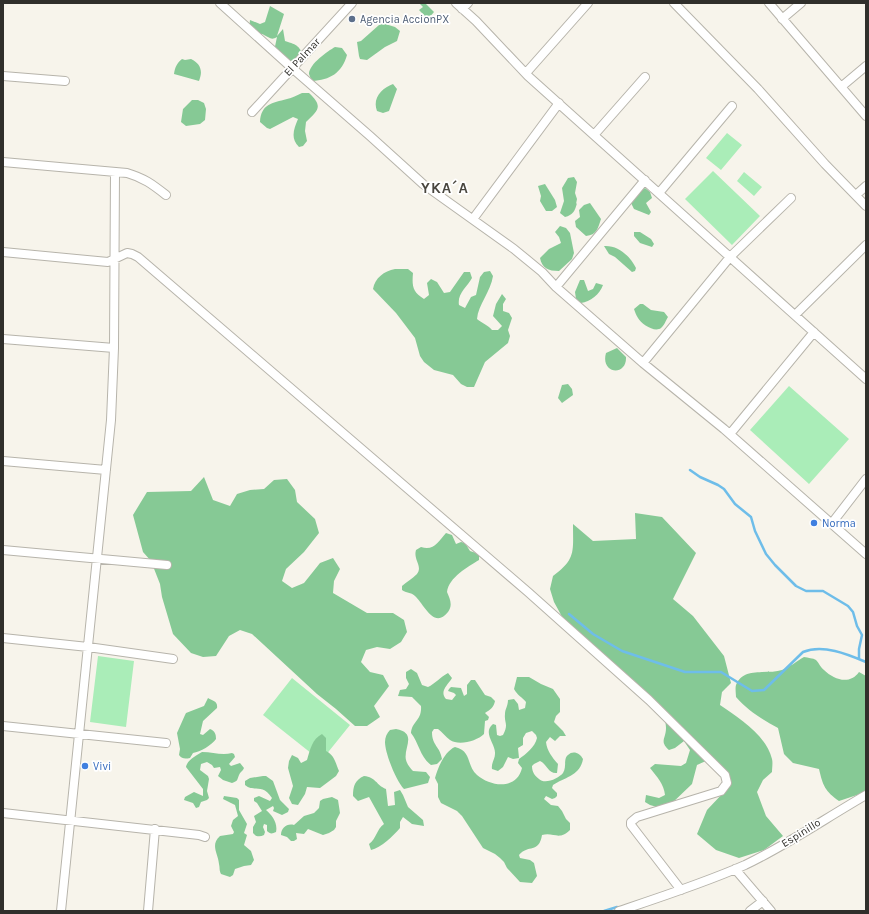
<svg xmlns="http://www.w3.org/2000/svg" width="869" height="914" font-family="Karla,sans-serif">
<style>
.green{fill:#aaedb8}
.forest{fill:#86c995}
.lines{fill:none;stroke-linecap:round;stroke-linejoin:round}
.stream{stroke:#6ebde9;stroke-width:2.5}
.street-casing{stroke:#b7b4ab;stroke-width:10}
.street{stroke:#fff;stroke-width:8}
.service-dot{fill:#5c6f8a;stroke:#fff;stroke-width:1.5}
.shop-dot{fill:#3f7fe0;stroke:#fff;stroke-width:1.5}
.labels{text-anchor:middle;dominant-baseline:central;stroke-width:3.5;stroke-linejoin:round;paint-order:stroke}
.service-label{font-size:11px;fill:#4e5e75;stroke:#fff;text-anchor:start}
.street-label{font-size:11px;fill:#302f2b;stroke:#fff}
.shop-label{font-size:11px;fill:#366cbe;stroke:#fff;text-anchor:start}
.district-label{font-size:15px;font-weight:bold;letter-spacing:1px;fill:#49463f;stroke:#fff}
</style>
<rect width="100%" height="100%" fill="#f7f4eb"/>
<path class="green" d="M727,133L742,145L721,170L706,158Z
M713,171L760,216L732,245L685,199Z
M744,172L762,187L754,196L737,181Z
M789,386L849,439L809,484L750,430Z
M98,656L134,661L126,727L90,722Z
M292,678L350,725L321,761L263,715Z"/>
<path class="forest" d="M419,3H426V4L434,12L428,19L419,10L423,7Z
M270,6L284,14L277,36L283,29L285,41C298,45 300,46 304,59L301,64C286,61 284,68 273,56L277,37C271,41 269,37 264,35C261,33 256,34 253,35L249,29L250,20L260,24L265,22Z
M382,23L395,27L400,31L397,41L385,47L367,60L360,59L359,56L357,42L361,41L379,25Z
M335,47L342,48L347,55C342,73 330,80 312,81C311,79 310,77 309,74C309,64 328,51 335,47Z
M182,59L185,60L191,59C201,64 203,71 199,81L174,74C175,67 177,63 182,59Z
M393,84L397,89L389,111L383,113L377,111C372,98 382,88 393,84Z
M302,93H309C323,106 319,110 306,122L305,131L307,141L303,146L299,147C290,138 294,129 298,119L293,117L270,129L267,128L260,122C261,104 272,103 287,99C292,98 297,95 302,93Z
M192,100H198L204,103L206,109L205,120L200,124L186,126L181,122L183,109Z
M574,177L577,182L575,193L577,199L576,204L577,203C575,211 573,215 565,217L560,213L564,201L562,188L568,178Z
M545,184L555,200L557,207L552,211H546L540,201L541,196L538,186Z
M645,188L650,192L652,198L646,203L651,212L649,215L634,209L631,203L633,196Z
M590,203L601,219C598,228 597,235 586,236L576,227L575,221L580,217L579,210L584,205Z
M560,226L566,228L570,233L574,253L572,259L559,271C548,271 542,268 540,258L549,249L561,243L559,237L555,232Z
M634,232H640L651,239L654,244L652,247L640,243L634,236Z
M604,246C618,245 630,256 636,268L635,271L632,272L615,257L609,254Z
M395,269H408L413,273C412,285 412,292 424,299L429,295L427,283L431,279L437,282L444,293L450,292L464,272H470L472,278C467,287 457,294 459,305L465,308L471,297L476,295L480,277L484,272L490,271L493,276C491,291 478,305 477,319C482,323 488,325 492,330H498L502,326L493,316L496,304L502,294L506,299L503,304V311L509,313L512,318L508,330L510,336L508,343L485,362L474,387H467L461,384L453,375L434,370L424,362L420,356L415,338L396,313L373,289C375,278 384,271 395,269Z
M580,280H584L588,291L593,289L596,283L603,285C600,294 590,302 581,303L576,299L575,292Z
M640,304H643L651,310L664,312L668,317C666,320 664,326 661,328C655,333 641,324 638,318C636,315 635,312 634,309Z
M617,348L626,357C627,377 600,374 606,353Z
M568,384L572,389L573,395L562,403L558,398L562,385Z
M204,477L213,500L230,506L237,494L250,490L264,489L274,480L287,479L295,490L297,502L315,519L319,533L304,552L286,569L282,581L292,588L304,583L320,563L333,558L340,569L334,581L333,593L367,613H393L404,620L407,632L401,642L390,649L377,647L366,650L361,662L370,672L383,675L389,686L374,706L380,717L367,726H355L336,709L317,694L252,634L240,630L229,636L216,656L203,657L191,653L173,634L162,597L160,584L151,561L143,552L133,515L147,492L191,491Z
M635,513L662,517L696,553L673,599L693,616L724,656L731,683L722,692L720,705C739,718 766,735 772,759C773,763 772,768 772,772L763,780L757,792L766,816L783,836L764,850L739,858L716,850L697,834L707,810L724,792L725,777L708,760L697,765L692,784L669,806L657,807L650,805L645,802L646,795L659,798L665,795C664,784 657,777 650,768L655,764L681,766L686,763L690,750L684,741L675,748L669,750C659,741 666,739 666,728C666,725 665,721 665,718L572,635L554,602L550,589L553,576C576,559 573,552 573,524L593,541L636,539Z
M446,533L452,535L456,544L461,542L465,543L470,551L479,554V560C468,567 449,577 447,592C450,599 453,605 448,612C434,630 424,604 415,596C411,592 406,593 402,590V586C406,582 412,579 417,574C423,566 413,560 416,550L421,547C434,551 438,542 446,533Z
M804,657C808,658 813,658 816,660C819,663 821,668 824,670C834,680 850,685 859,672L866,676V792L839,801C825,791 823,786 819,769L793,763L784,754L778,728C762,719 748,711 736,697C736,694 735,688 736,685C743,666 768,675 782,670C790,667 797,661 804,657Z
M411,669L417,673L422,685L428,687C435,684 440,677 448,673L452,678C448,685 439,691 446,699L452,700L456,695L454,693L448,691L449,689L451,687L461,688L464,696L467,694V685L471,680H475L485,695L491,697L495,701C494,707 490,710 485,713L489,717L488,720L485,721L484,734C477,741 459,746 450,740C446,737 442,732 438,729H434L432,732C432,746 440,746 442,759L437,764L431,765C420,757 419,743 411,733C412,721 422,721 421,706L412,697L398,696L400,690L406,689L409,684L406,678V672Z
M517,677H529L541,684L553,689L560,699V712L556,716L554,722L563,731L566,736H560L555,741L550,737L546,742C547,751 552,757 558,764L557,773C548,774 547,764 540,761L534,764L532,766C532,772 535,776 539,779C545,785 559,778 563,773C567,767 563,759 568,755C573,750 580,753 583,759C580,776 565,777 553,785L552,788L557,793V796L555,798L552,799L546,796L544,799L551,805L558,806L562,811L566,819L570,823V830C559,841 554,832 542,835C539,854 528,844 519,855L520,858L530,860L534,863L537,876L532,883L520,882L507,868L504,862L500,858L495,854L483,848L462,816L457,811L441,803L438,797V784L435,778C438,767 445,751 455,747C472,751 466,765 477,775C491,787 517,790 522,768L518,763L519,759C526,754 535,747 537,738L536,735L532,731L526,733L523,738V745L518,748L519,758L513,759L508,757L503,767L498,771L492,769C491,763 495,759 495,754C496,744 482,733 493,724L496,725L497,735L500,736L503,735C509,724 504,723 505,714C505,709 508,706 508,700L514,699L518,704L519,710L525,708L526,702C522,697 517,695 514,689Z
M208,698C213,701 218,701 217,708L203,721L200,734L203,735L210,729C215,731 216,734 216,739C212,745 200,752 193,753L190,758C185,759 182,759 179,755L180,749L177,733L185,715L186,713L204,706Z
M396,729C418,733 403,748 406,760C407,764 410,768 413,771L426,772L430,777L428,783L404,789C396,781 385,753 385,742C385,737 387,733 390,730Z
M322,734L326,738V751C335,756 335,762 339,771L336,776L320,788L307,787L305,794L298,805L292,804L289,798L293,786L288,768L289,761L292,755L298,758L301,763L307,760C310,750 312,739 322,734Z
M202,752C213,752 222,756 232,753L234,754L235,757L229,764L231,766L240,763L244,768C243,771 240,772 239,775C237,780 238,781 232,783L223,780L218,776L221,770L220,767L214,768L212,765L207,762L201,764L200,770L208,776L209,779L207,791L209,798L207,800L201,802L199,807L196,808L193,803L184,800L185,797L194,792L203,796V789L186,767C187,760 197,755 202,752Z
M263,776H266L273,781L280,800L289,809L288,812L282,815L273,811L274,808L273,806L266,810C272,815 278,823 276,832C272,834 270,834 267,831V825L264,824L263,827L265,832L264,835C260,837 256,837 253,833V827L256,822L254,816L262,811L257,803L254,801V798L259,796L270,801L272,798C262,782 254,793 245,785V781L250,778Z
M364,776C376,777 376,785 386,789L388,806L395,805L394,792L400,790L403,795L408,807L423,820L424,826L412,824L403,817L400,822V828C393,836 381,848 371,850L369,844C377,838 376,830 384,824L369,797L358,801L353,796C353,786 355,780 364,776Z
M224,796L237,798L239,800V810L247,824L244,833L247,835L244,845L251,851L254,860L251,865L244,866L235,869L233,875L230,877L221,874C219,870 220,868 219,864C218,853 210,845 220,836L233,834L234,832L231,826L233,820L238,816L235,805L223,799Z
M332,797L338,800L340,813L336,821V827L334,830L329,833L323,835L308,829L304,834L296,833L297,839L294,841H291L287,837L281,835C281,828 287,823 294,825L304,816L314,813L319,808L320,801L323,799Z"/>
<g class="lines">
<path class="stream" d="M690,470L700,477L718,485L724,489L735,504L751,517L755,531L766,554L775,565L796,586L806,591H823L848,606L853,612L857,626L862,635L859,649V659
M569,614L593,634L622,651L685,672H721L752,691L764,690L803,652C823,644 847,654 866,662
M604,911L617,907"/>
<g class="street-casing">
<path id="street" d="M220,3L292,68L370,136L423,184L514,249L542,272L556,287L643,363L724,429L866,554
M456,3L476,21L528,76L866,379
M674,3L758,89L825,164L866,206
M769,3L866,116
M462,9L468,3
M782,19L801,3
M526,73L588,3
M3,76L65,81
M841,87L866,66
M252,112L352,3
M594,135L645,77
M3,162L127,173C144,178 152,184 166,195
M659,193L732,106
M856,195L866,186
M473,219L559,103
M3,252L108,262L127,253L132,254L138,257L528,592L649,700L725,775L727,783L721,791L637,817L631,822V825L681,890
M556,287L645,180
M795,315L866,245
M3,339L114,348
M643,363L730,257L791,198
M730,434L814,332
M3,461L106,470
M832,523L866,479
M3,550L167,565
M3,638L88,647L173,659
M3,726L166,743
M3,813L199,835L205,837
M735,869L771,911
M61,911L111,420L114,348L115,172
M148,911L155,829
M619,911C661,897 704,883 745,865C787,845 826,818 866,795
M750,911L763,901"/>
</g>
<use href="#street" class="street"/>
</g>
<circle class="service-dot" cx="352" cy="19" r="4"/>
<g class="shop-dot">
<circle cx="814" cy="523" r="4"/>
<circle cx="85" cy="766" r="4"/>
</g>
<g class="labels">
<g class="service-label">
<text x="360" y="19">Agencia AccionPX</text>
</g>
<g class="street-label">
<text transform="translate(302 57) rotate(-47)">El Palmar</text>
<text transform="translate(801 833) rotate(-32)">Espinillo</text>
</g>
<g class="shop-label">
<text x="822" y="523">Norma</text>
<text x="93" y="766">Vivi</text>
</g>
<g class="district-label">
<text x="445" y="188">YKA´A</text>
</g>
</g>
<rect width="869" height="914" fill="none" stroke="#302f2b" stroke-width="8"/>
</svg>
